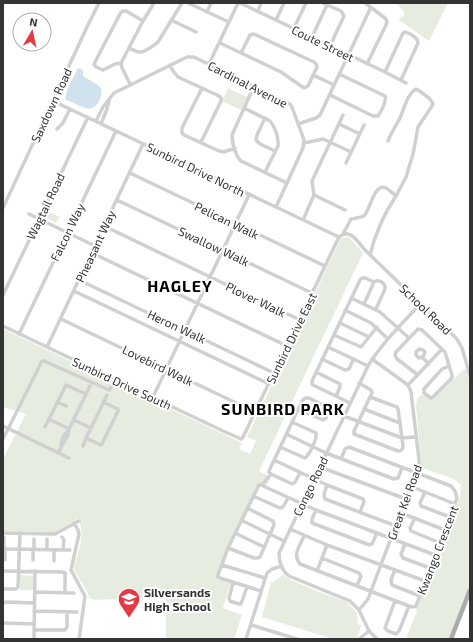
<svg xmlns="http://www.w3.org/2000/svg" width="473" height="642" font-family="'Exo 2',sans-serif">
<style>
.green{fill:#e6ecdf}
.water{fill:#cfe2ee}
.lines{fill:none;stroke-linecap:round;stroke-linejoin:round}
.minor{stroke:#d0d0d0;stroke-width:3.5}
.major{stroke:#ababab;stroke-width:4.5}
.labels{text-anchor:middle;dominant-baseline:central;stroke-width:4;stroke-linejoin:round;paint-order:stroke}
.street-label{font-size:12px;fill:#333;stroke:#fff}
.poi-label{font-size:12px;font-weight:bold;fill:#333;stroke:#fff;text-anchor:start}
.district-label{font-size:16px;font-weight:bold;letter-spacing:1px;fill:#000;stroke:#fff}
</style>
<rect width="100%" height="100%" fill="#fff"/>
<path class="green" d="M396,3H448L429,41L399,20L400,18L404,16V12Z
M228,88L247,97L241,110L222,101Z
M47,211L60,217L56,223L44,217Z
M349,237L363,253L259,471L271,477L266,487L260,484L228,548L218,577L231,582L223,608L242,615L234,639H166V596L95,600L89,598L87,591L74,570C76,553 87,536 78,519L55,532L3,531V459L26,414L3,407V329L242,443L239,449L250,454L256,441L247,437L341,238Z
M464,369H466L470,384V584L449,639H406L417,611L416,608L460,497L461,485L454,479L420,467L421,463L416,406L417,399L421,395L425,396L432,399L435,398Z
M20,575L33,576V590H20Z
M283,575L291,580L314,590L347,602L356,612L358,619L357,624L361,625L357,639H333L262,617L271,582H273Z"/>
<path class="water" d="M78,68L83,70V76L98,85L101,88C102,94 101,98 98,103C90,116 76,102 66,100L65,99L67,90Z"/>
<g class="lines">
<path class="minor" d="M188,3L229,22
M240,3L385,72L406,83
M323,3L341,11L344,16L330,46
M365,3L385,18L387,21L386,25L367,64
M258,11L261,3
M207,12L211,3
M171,20L196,32
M276,20L284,3
M294,28L306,3
M312,37L327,5
M220,43L281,72L304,88L308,86L317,67L316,64L314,62L254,34L250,35L241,53
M129,48C132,49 137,53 141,52C146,51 155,45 158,42L182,3
M121,63L115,64L103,70L96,67L94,64L121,12L124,11H126L143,21
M209,64L238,3
M170,65L173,71L178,77L219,96L221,98V101L201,142
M385,72L403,33L405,32C410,33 418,38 418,43L401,80
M313,75L334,85
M130,84L122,68L121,63L143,21L154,3
M254,86L232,135C232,143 235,155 241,161L287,183
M202,88L182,128V133L184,135L219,151L224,152L235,148
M330,95L373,116H378C381,111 387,102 385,96L339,74
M53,101L339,237
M244,108L270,121C275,127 279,138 278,146L265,172
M265,118L257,135L256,140L260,144L275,151
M96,121L103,107L114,93L187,57H193L196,58L290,104L292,107L304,140L303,148L276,207
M101,124L107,109L109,101
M298,124L316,118L320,115L371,7
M339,124L360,134
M57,129L63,123L70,109
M388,141C391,133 395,127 399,120C404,111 406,95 416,89L418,90L429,98L432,102L433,104L432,106L418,127L413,154L406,177L396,196
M304,143L323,139L351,152
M346,163L364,125
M130,173L325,266
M314,195L345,210
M117,200L312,293
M3,208L87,27L99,3
M29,214L95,246
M303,220L314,195L312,181L343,115
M104,226L300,320
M343,234L351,219C355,218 360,218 364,216C370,211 374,182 386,188C390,190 393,194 396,196C384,214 375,234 370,255
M92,253L287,346
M79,280L274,373
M74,291L269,384
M3,295L88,117
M351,298L380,312L409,338
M364,304L374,282
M345,310L371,323L388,339
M61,319L255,412
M340,323L369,337
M3,326L223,431L239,438L241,439L243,437L339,237C351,227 358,243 366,251L457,339L462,348L470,376
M19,334L116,131
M334,335L361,347L377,327
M47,347L143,144
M328,347L368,366
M422,357L424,355L425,352L423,350L419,349L416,352V355L419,358L422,357L429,364
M322,359L345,370L349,369L353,360
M316,372L340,384V387L336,396
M418,375L397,359L395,355L396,352L418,329L422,330L445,352L452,375V378L433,397L431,398L424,393V389L442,369L449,366
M359,383L371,390L372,393L370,397
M408,385L442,349
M153,397L249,195
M370,397L397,407L398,409L403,446C403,449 402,451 398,451L354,434V431Z
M57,402L66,406
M350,403L313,385L312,384V381L360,280L362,278H365L374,282C379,279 383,282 385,286V289L376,309
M298,409L323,420L326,418L330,409
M364,409L400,423
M49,419L69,429L90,386
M74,420L91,428L86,438L101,445L102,444L118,411V409L103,402
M3,426L69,458
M45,427L66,385L86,394
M91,428L107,395
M286,434L326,453L394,479L398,478L402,468
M3,439L42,361H44L109,390L115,380
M61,445L63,437L69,429
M83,446L86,438
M280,447L305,458C310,454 317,439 316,433L292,422
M58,453L68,435L69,429
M274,460L327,485L363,499L364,502L360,512
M320,467L406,499
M300,473L295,482L292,484L271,474L269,472V471L302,401L305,398H309L344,416L402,438L416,437
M262,485L271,474
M327,485C326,490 322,495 325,499L396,526
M410,486L455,504
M425,492L420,503L421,506L450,517
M253,496L280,508L283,507L288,498
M316,510L312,519V523L367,544L370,545L372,544L377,533
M401,513L445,530
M415,518L410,528L411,531L440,543
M241,520L284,541
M74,523L78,530L79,534L71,570L85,596L79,639
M290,529L327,545L425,581
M3,533L55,534L79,521
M235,533L264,547
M304,536C300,546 292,554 300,564L409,606L414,607L416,606L457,498L455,491L451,486L349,447L345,449L341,459
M62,537L64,540L63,550
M405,544L401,554L403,558L430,568
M3,547L7,549L70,550
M4,547V537
M228,548L254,558H257L260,557L274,525L273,521L247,508
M34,549V539
M47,550V539
M322,558L359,573L361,576L357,586
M5,560V548
M33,560V549
M54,561V550
M222,565L265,578
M395,570L391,580L392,585L420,596
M3,571L62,572L65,573V593
M317,571L327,545
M233,583L229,598L230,601L239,604H241L247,587
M3,589H16L18,587L20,533
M261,591L220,578L218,577V575L228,548L259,485H261L316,510L435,555
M35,592L74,593
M395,601L386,625L385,628L388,631L396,634L399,631L409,606
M3,603L6,602L34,603
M359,610L368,599L419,464V460L411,392L408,385L372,359
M34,611L77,612
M3,623L34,624
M251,625L297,639
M34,630H65L67,627V612
M34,639L35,571
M246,639L267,573L272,569L282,566
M359,639L369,631
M377,639L369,631L359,610L350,601L289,576C282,571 279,562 279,553L368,366C382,343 402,324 420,304"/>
<path class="major" d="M451,639L470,590"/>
</g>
<defs>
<g id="school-pin" transform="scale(1.15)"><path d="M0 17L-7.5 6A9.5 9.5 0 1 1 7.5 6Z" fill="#e63946" stroke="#fff"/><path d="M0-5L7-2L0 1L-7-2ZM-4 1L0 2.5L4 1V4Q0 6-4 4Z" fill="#fff"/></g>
</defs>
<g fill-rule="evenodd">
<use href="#school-pin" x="129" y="599"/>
</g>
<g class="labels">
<g class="street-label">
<text transform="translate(323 43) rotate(26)">Coute Street</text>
<text transform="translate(248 84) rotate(27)">Cardinal Avenue</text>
<text transform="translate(51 105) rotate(-65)">Saxdown Road</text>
<text transform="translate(196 169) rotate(26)">Sunbird Drive North</text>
<text transform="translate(45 206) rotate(-64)">Wagtail Road</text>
<text transform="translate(227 220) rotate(26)">Pelican Walk</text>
<text transform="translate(67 232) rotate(-64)">Falcon Way</text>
<text transform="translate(95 246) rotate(-65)">Pheasant Way</text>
<text transform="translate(214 246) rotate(25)">Swallow Walk</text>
<text transform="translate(256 299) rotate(26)">Plover Walk</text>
<text transform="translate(426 309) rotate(44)">School Road</text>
<text transform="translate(177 326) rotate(25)">Heron Walk</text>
<text transform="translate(291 338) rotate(-64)">Sunbird Drive East</text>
<text transform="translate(158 365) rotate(26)">Lovebird Walk</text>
<text transform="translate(122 383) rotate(25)">Sunbird Drive South</text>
<text transform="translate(310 486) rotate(-64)">Congo Road</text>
<text transform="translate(404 502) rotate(-70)">Great Kei Road</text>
<text transform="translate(437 550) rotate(-69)">Kwango Crescent</text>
</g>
<g class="poi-label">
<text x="144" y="592">Silversands<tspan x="144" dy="14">High School</tspan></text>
</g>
<g class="district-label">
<text x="180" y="285">HAGLEY</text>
<text x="283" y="408">SUNBIRD PARK</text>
</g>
</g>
<rect width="473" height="642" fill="none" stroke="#333333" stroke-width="8"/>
<g transform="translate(32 32) rotate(9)"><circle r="19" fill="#ffffff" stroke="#adadad"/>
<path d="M0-3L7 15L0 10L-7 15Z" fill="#e63946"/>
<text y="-6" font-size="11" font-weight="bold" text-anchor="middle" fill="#333333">N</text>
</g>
</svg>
